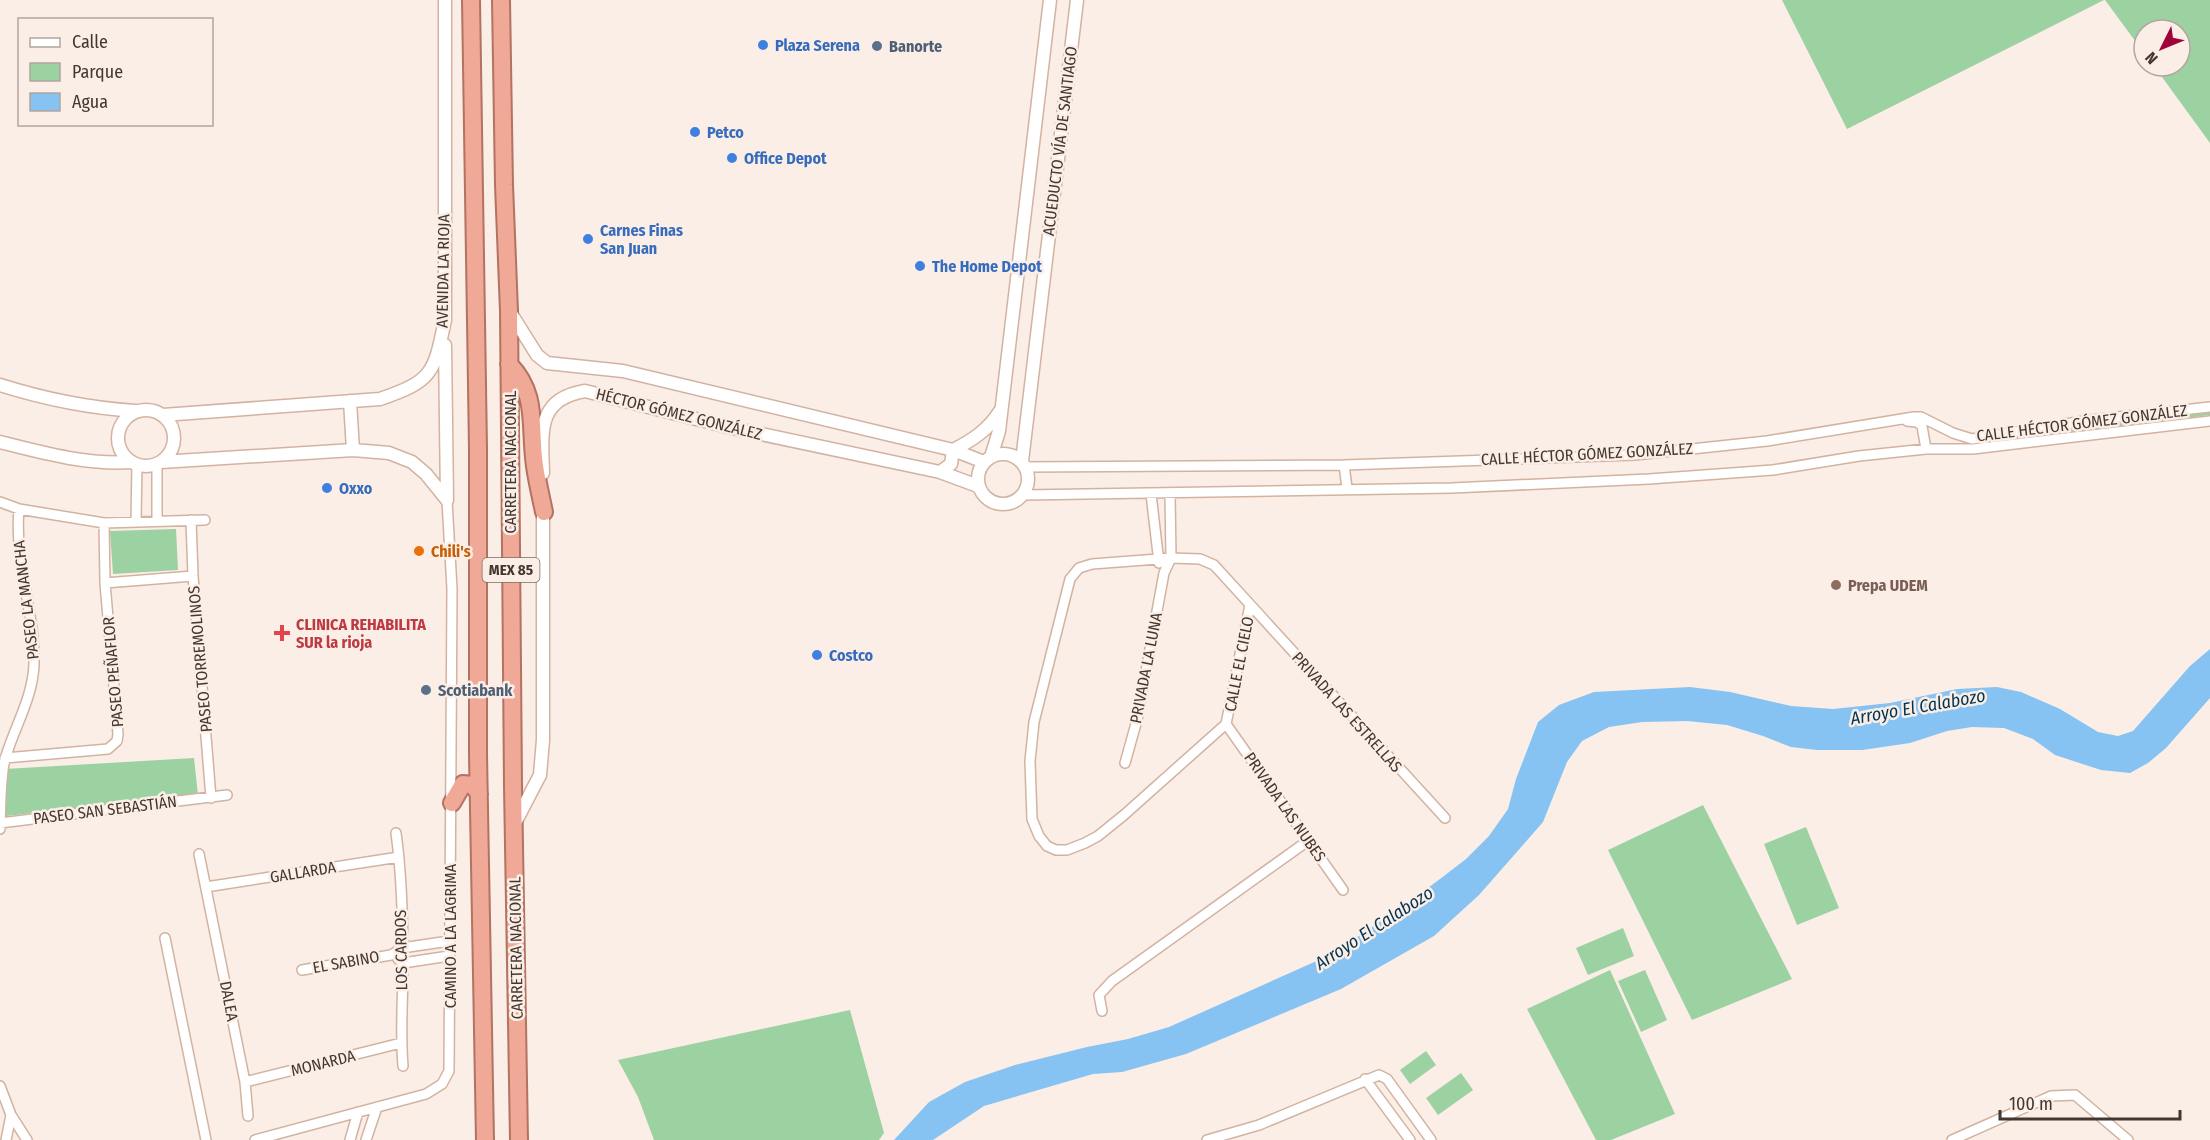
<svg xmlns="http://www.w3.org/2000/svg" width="2210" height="1140" font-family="'Fira Sans Condensed',sans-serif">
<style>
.green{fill:#9cd1a2}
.water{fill:#86c3f2}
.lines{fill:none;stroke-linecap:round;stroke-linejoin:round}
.minor-casing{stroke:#d2b3a1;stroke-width:12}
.tertiary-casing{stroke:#d2b3a1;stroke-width:15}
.trunk-casing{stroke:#b27362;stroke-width:20}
.minor{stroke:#fff;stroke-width:9}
.tertiary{stroke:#fff;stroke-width:12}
.trunk{stroke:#f0a897;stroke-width:16}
.shop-dot{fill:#3f7fe0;stroke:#fbeee6;stroke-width:2}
.service-dot{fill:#5c6f8a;stroke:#fbeee6;stroke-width:2}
.food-dot{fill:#e8710a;stroke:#fbeee6;stroke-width:2}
.education-dot{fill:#8d6e63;stroke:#fbeee6;stroke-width:2}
.health-dot{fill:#e0444e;stroke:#fbeee6;stroke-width:2}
.labels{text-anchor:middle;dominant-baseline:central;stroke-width:5;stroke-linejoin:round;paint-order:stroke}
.shield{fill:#fbeee6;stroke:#7a6e66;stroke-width:1.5}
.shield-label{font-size:15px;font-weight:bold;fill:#43372f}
.shop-label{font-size:16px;font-weight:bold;fill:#366cbe;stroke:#fbeee6;text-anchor:start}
.service-label{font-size:16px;font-weight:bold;fill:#4e5e75;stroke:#fbeee6;text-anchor:start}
.street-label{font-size:16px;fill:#43372f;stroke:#fbeee6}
.food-label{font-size:16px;font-weight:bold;fill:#c56008;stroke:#fbeee6;text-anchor:start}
.education-label{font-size:16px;font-weight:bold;fill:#785e54;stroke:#fbeee6;text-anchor:start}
.health-label{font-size:16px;font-weight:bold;fill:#be3a42;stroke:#fbeee6;text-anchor:start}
.water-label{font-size:18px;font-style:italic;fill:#023553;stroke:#fbeee6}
</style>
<rect width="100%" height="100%" fill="#fbeee6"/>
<path class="green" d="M1782,0H2104L1847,129Z
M2105,0H2210V143L2154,66H2180V30H2144V53Z
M2210,411V415L2003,440L2001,438Z
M176,529L178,570L113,574L110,531Z
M194,758L198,795L6,816L5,769Z
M1703,805L1792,979L1692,1020L1608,850Z
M1806,827L1839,908L1797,925L1764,844Z
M1623,928L1634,956L1588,975L1576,948Z
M1610,970L1675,1114L1611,1140H1596L1527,1009Z
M1645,970L1667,1020L1641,1032L1618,981Z
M850,1010L884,1133L879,1140H654L638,1097L618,1060Z
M1426,1051L1436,1065L1410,1084L1400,1070Z
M1461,1073L1473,1090L1438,1115L1426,1098Z"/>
<path class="water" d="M2210,649V698L2166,748L2148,763L2130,773L2101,770L2055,755L2033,739L2004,728L1972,727L1947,731L1910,743L1862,750H1817L1791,747L1763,736L1727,725L1687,721L1642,722L1609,727L1582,741L1567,762L1543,822L1479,895L1434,936L1341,989L1186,1054L1122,1072L1093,1074L984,1106L933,1140H894L929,1102L965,1082L1015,1065L1087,1047L1128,1039L1169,1027L1330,955L1405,905L1440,879L1466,859L1489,836L1508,809L1516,779L1538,722L1559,705L1594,692L1690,687L1730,692L1791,706L1833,709L1890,703L1957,689L1997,687L2021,692L2060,709L2098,732L2118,736L2133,731L2190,666Z"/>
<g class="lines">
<g class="minor-casing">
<path id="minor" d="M1907,421L1917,422L1922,426L1926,449
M157,464V521
M1344,465L1347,488
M1026,467L1344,465L1635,455L1767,441L1914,417H1921L1953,433L1972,439L2090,420L2210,407
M1151,494L1159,563
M1024,495L1452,488L1649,479L1773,470L1859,456L1926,449H1973L2210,421
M0,502L19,509L104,523L205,520
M191,520L193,576L211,798
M136,522L137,464
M105,583L193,576
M1250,605L1226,724L1124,815L1098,836L1085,843L1067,850H1056L1047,846L1039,836L1032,819L1030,761L1034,722L1070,579L1079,568L1092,564L1171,558L1200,559L1214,565L1445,818
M1226,724L1343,890
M5,758L108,749L117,741L118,734L105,583L104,523
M1125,763L1137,720L1164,573L1171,558L1170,494
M0,823L227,795
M0,829C1,810 0,773 6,756C15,726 33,697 34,664C35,612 14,561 19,509
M396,833C402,876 403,921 403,964C403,998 400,1032 403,1066
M199,854L245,1082L248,1116
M206,887L399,857
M165,938L206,1140
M398,959L403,963L449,956
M302,970L391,955L402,948L449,941
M1102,1011L1099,995L1112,981L1309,840
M1365,1079L1410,1140
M245,1082L401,1043
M0,1086L11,1115L27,1140
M6,1140L11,1115
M255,1140L426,1094L442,1084L449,1071L452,589L447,500
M350,1140L358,1112
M366,1140L377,1107
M1207,1140L1259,1125L1379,1075L1387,1079L1431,1140
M1952,1140L2051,1096L2075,1095L2128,1140"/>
</g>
<g class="tertiary-casing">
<path id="tertiary" d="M510,312L537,355L547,363L623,371L953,450L984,462
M445,345L447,500
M0,385C44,399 89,408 135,411
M350,401L353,450
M118 438a28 28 0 1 1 56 0a28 28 0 1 1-56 0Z
M163,415L380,399C433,381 434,373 445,320V0
M0,442C43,453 87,465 132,462
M978 479a25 25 0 1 1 50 0a25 25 0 1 1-50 0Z
M991,457L999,431L1050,0
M1022,461L1077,0
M161,462L353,450L389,453L412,462L426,474L447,500
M940,472L951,464L953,450C973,440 989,429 1000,411
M543,473C542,433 536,399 585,391L728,427L940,472L978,486
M515,823L540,775L543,740V505"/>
</g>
<g class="trunk-casing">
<path id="trunk" d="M471,0L478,449V754L485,1140
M501,0L504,185L509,311L513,786L519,1140
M509,364C539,395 529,426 535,466C537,481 541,497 544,512
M452,803L463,784L473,785L479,794"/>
</g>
<use href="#minor" class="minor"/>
<use href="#tertiary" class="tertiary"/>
<use href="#trunk" class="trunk"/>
</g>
<g class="shop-dot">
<circle cx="763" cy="45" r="6"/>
<circle cx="695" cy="132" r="6"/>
<circle cx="732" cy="158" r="6"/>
<circle cx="588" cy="239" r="6"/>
<circle cx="920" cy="266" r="6"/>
<circle cx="327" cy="488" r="6"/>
<circle cx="817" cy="655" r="6"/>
</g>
<g class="service-dot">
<circle cx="877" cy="46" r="6"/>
<circle cx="426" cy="690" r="6"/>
</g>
<circle class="food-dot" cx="419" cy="551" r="6"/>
<circle class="education-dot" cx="1836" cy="585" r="6"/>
<path class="health-dot" d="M279 624h6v6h6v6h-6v6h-6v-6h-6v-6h6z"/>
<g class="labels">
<rect class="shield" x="482.5" y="558" width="57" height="24" rx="4.5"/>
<g class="shield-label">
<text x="511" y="570">MEX 85</text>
</g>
<g class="shop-label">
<text x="775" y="45">Plaza Serena</text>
<text x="707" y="132">Petco</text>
<text x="744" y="158">Office Depot</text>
<text x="600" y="230">Carnes Finas<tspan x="600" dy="18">San Juan</tspan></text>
<text x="932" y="266">The Home Depot</text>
<text x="339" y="488">Oxxo</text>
<text x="829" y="655">Costco</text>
</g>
<g class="service-label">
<text x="889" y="46">Banorte</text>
<text x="438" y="690">Scotiabank</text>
</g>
<g class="street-label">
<text transform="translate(1060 141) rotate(-83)">ACUEDUCTO VÍA DE SANTIAGO</text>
<text transform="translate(443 271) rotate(-89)">AVENIDA LA RIOJA</text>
<text transform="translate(679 414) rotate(14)">HÉCTOR GÓMEZ GONZÁLEZ</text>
<text transform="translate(2082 423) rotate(-7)">CALLE HÉCTOR GÓMEZ GONZÁLEZ</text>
<text transform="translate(1587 454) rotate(-3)">CALLE HÉCTOR GÓMEZ GONZÁLEZ</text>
<text transform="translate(510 462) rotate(-90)">CARRETERA NACIONAL</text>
<text transform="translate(26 600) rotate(-97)">PASEO LA MANCHA</text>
<text transform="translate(200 659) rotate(-95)">PASEO TORREMOLINOS</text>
<text transform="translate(1239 664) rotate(-79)">CALLE EL CIELO</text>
<text transform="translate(1146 668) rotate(-79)">PRIVADA LA LUNA</text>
<text transform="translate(113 672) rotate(-95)">PASEO PEÑAFLOR</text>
<text transform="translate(1347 712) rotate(48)">PRIVADA LAS ESTRELLAS</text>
<text transform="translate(1285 807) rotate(55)">PRIVADA LAS NUBES</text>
<text transform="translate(105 810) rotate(-7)">PASEO SAN SEBASTIÁN</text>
<text transform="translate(303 872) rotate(-9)">GALLARDA</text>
<text transform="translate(450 936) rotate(-90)">CAMINO A LA LAGRIMA</text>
<text transform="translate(516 948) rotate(-91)">CARRETERA NACIONAL</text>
<text transform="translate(401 950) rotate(-91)">LOS CARDOS</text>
<text transform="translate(346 962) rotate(-10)">EL SABINO</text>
<text transform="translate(229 1001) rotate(79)">DALEA</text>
<text transform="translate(323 1063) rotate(-14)">MONARDA</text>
</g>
<g class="food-label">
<text x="431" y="551">Chili's</text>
</g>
<g class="education-label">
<text x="1848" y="585">Prepa UDEM</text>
</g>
<g class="health-label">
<text x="296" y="624">CLINICA REHABILITA<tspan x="296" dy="18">SUR la rioja</tspan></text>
</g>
<g class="water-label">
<text transform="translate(1918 707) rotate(-10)">Arroyo El Calabozo</text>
<text transform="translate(1374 928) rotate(-33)">Arroyo El Calabozo</text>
</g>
</g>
<rect x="18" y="18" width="195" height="108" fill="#fbeee6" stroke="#b1a59d" stroke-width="1.5"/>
<rect x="30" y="38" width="30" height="9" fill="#ffffff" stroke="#b1a59d" stroke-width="1.5"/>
<text x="72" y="48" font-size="18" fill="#43372f">Calle</text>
<rect x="30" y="63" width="30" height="18" fill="#9cd1a2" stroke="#b1a59d" stroke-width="1.5"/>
<text x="72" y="78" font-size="18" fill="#43372f">Parque</text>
<rect x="30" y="93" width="30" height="18" fill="#86c3f2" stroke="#b1a59d" stroke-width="1.5"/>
<text x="72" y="108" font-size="18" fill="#43372f">Agua</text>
<g transform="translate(2162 48) rotate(227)"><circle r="28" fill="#fbeee6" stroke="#b1a59d" stroke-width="1.5"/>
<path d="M0-4.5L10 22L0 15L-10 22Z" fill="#a10238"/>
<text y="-9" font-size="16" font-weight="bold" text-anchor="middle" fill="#43372f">N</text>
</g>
<path d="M2000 1110v9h180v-9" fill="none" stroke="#43372f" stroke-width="3"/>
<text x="2009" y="1110" font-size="18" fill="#43372f" stroke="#fbeee6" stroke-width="4.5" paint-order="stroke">100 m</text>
</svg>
